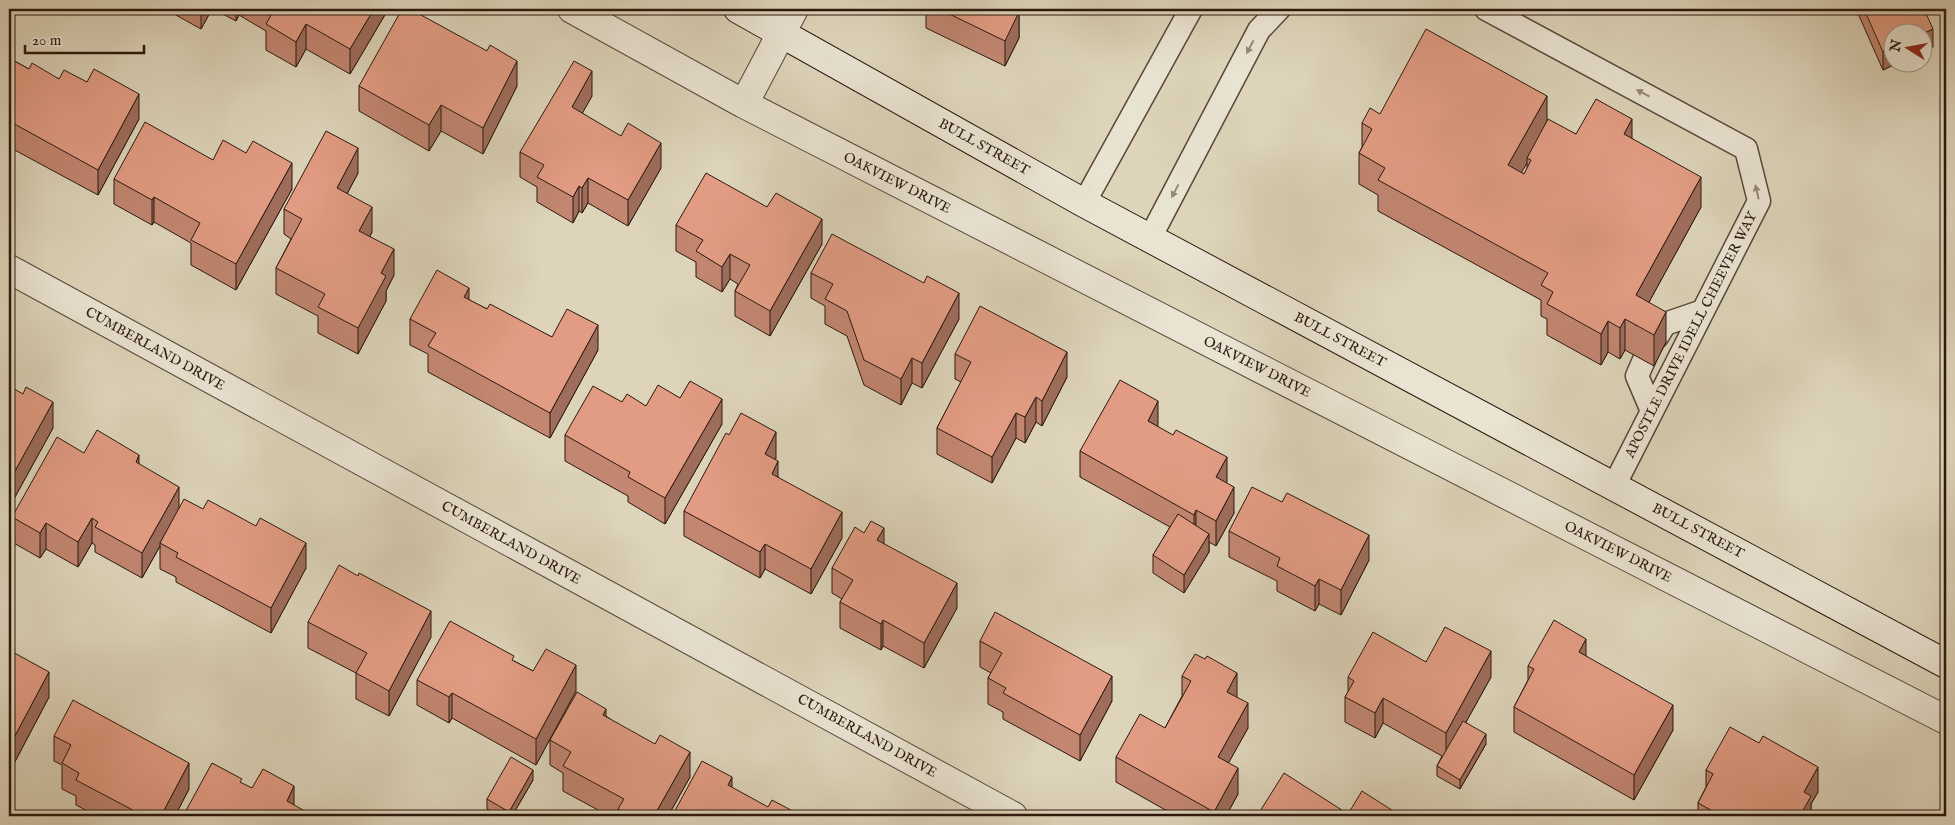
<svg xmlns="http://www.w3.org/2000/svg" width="1955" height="825" font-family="'IM FELL English',serif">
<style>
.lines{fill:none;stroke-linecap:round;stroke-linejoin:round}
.lane-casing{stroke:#584739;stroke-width:25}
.street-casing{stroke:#584739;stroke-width:30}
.secondary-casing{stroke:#2c180e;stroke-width:30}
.lane{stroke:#e9e3d2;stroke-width:22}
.street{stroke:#e9e3d2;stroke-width:28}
.secondary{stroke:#e9e3d2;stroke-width:28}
.wall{fill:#c28671;stroke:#2c180e;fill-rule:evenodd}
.shaded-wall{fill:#9e6d5c;stroke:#2c180e}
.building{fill:#e29c83;stroke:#2c180e}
.oneway{fill:#94887a}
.labels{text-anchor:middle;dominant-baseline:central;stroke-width:4.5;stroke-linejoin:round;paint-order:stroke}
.street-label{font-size:14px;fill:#2c180e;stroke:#e9e3d2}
</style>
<rect width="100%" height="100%" fill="#ddd4ba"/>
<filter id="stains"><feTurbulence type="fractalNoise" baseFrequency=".004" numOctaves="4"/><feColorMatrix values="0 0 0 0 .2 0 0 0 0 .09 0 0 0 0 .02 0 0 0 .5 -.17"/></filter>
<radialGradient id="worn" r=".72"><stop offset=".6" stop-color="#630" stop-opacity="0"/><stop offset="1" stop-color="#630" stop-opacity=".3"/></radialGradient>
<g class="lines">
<g class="lane-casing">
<path id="lane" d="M1486,9L1746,149L1759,201L1614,486
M1084,203L1191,9
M1150,238L1259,30L1279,9
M1657,337L1665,324L1703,311
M1644,360L1637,376L1652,411"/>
</g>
<g class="street-casing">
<path id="street" d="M572,9L744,104L1946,720
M744,104L794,9
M9,269L1013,816"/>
</g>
<g class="secondary-casing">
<path id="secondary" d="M738,9L1084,203L1946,664"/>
</g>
<use href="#lane" class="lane"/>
<use href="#street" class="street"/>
<use href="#secondary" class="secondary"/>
</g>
<path class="wall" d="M165,9H212L201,29Z
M221,9H386V13L350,74L306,49L296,67L266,50V31L239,15L236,21L221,13Z
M926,9H1022L1019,14V38L1005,66L926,28Z
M1856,9H1924L1933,47L1892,62H1900L1883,70Z
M9,58L29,69L59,79L87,82L139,119L98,195L9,147Z
M359,86H517L483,154L441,131L429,151L359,111Z
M592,96L582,113L661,168L628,226L588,203L582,213L579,211L573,223L537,202V187L520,177V152Z
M1380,114L1547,122L1576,134L1632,138L1701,207L1649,302L1666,342L1654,366L1625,350L1620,359L1608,352L1601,365L1547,335V319L1541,316V300L1378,211V195L1359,184V153L1362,147V123ZM1527,163V169L1524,174L1521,172Z
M213,160L292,189L236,290L191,265V243L154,222L152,225L114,204V179Z
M358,173L347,194L372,232L370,236L394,275L386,291V301L358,354L318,333V316L276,294V268L291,239L284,234V209Z
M676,225L822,244L770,336L735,316V291L738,284L730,279L722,292L696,277V262L676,251Z
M811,273L959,319L922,388L912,383L901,405L864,385L847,336L825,324V306L811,298Z
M469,300L487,309L552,337L598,350L550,438L428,372V354L410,345V319Z
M955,354L1067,377L1042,426L1036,422L1025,443L1016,438L992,483L937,454V428L961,382L955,379Z
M9,386L53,428L10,506L9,505Z
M622,402L646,406L722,424L665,524L628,502V496L565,461V435Z
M1080,451L1227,483L1234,513L1216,546L1209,542V552L1184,593L1153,573V555L1170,527L1080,477Z
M84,453L139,464L179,507L306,568L271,633L176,582V577L160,569V546L142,578L95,552V545L92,543L78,567L46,549L40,558L12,542V517Z
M776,458L775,460L778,477L842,538L811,594L765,569L760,578L684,536V511Z
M1229,531L1369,560L1341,615L1319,604L1315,611L1277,591V581L1229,557Z
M884,544L957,608L924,668L883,646L881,650L840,628V602L842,599L832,593V568Z
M308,622L431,637L389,716L356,699V673L308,648Z
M9,629V651L49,697L9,773Z
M980,641L1112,701L1080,761L1003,719V712L988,704V678L991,673L980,667Z
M1586,656L1673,730L1634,800L1514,732V707L1528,680V666Z
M514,661L533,671L576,691L536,765L452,718L449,723L417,705V680Z
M1426,662L1491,677L1466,722L1486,744L1460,789L1437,776V766L1442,756L1383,723L1375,738L1345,722V697L1348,692V677Z
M1182,676L1237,697L1248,728L1228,763L1238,794L1226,816H1176L1116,782V757L1165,728L1182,696Z
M606,716L690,777L668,816H609L563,791V773L550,765V740Z
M54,736L189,789L175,816H97L76,805V796L62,789V765L54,761Z
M1706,770L1818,792L1811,804V816H1698V803L1706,787Z
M533,780L512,816H500L487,809V799Z"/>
<path class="shaded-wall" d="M201,9H212L201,29Z
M236,9H239V15L236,21Z
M374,9H386V13L350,74V49Z
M1010,9H1022L1019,14V38L1005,66V41Z
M306,24V49L296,67V42Z
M1933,29V47L1922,52V34Z
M1892,48V62H1900L1883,70V52Z
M517,61V86L483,154V128Z
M592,71V96L572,132V107Z
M139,94V119L98,195V170Z
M1547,96V126L1527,158V163L1508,196V165Z
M441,105V131L429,151V125Z
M1632,119V150L1624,134Z
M661,143V168L628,226V200Z
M358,148V173L337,213V188Z
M292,163V189L236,290V264Z
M1701,177V207L1636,326V295Z
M588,178V203L582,213V188Z
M579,186V211L573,223V197Z
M154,197V222L152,225V200Z
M372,207V232L359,256V231Z
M822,219V244L770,336V311Z
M394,249V275L386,291V301L358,354V328L381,273Z
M730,254V279L722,292V267Z
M469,288V313L464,297Z
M959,293V319L922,388V363Z
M1666,312V342L1654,366V335Z
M1625,319V350L1620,359V328Z
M1608,321V352L1601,365V334Z
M598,325V350L550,438V413Z
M1067,352V377L1042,426V401Z
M912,358V383L901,405V379Z
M1036,397V422L1025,443V417Z
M722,399V424L665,524V498Z
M1158,401V427L1148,421Z
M53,402V428L10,506V480Z
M1016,413V438L992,483V457Z
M776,432V458L765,480V454Z
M139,455V480L136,462Z
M1227,457V482L1216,502V477Z
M778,461V487L772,474Z
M179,487V512L160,543V546L142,578V553Z
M1234,487V513L1216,546V521Z
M1196,510V535L1194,540V515Z
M842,512V538L811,594V569Z
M92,518V543L78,567V542Z
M46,523V549L40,558V533Z
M884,528V554L877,540Z
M1209,534V552L1184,593V575Z
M1369,535V560L1341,615V590Z
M306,543V568L271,633V608Z
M765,544V569L760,578V552Z
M1319,579V604L1315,611V586Z
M957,583V608L924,668V643Z
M431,611V637L389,716V691Z
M883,620V646L881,650V624Z
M1586,639V664L1579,652Z
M1491,651V677L1446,758V733Z
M576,665V691L536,765V739Z
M49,672V697L9,773V747Z
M1237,673V698L1227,692Z
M1112,676V701L1080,761V735Z
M452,693V718L449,723V697Z
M1383,698V723L1375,738V713Z
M1248,703V728L1218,782V757Z
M1673,705V730L1634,800V775Z
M606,709V734L603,715Z
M1486,734V744L1460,789V780Z
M690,752V777L668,816H654Z
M189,763V789L175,816H161Z
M1818,767V792L1811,804V816H1800L1804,792Z
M1238,768V794L1226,816H1214V812Z
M533,770V780L512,816H509V812Z
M732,777V803L728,785Z
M294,786V812L287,801Z"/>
<path class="building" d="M272,9H374L350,49L306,24L296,42L266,24L274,10Z
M402,9H410L487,51L490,45L517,61L483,128L441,105L429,125L359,86Z
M939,9H1012L1019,12L1005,41Z
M1864,9H1924L1933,29L1922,34V32H1892V48L1883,52Z
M1426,29L1547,96L1508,165L1524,174L1531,160L1527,158L1548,119L1576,134L1596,99L1632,119L1624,134L1701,177L1636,295L1666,312L1654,335L1625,319L1620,328L1608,321L1601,334L1547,304L1553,292L1541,285L1548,273L1378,180L1385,168L1359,153L1372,129L1362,123L1370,108L1380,114Z
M9,58L29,69L32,63L59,79L64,70L87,82L94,69L139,94L98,170L9,121Z
M574,61L592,71L572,107L621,136L628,123L661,143L628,200L588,178L582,188L579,186L573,197L537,177L544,165L520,152Z
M145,122L213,160L223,140L246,153L253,141L292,163L236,264L191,240L200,223L154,197L152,200L114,179Z
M326,131L358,148L337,188L372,207L359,231L394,249L381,273L386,276L358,328L318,307L325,294L276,268L302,219L284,209Z
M706,173L767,207L776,193L822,219L770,311L735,291L750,265L730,254L722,267L696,251L703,240L676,225Z
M832,234L924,283L927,276L959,293L922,363L912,358L901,379L864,360L847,311L825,299L833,284L811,273Z
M437,270L469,288L464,297L487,309L490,304L552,337L567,309L598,325L550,413L428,346L436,333L410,319Z
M980,306L1067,352L1042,401L1036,397L1025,417L1016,413L992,457L937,428L971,362L955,354Z
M1120,380L1158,401L1148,421L1173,435L1176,430L1227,457L1216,477L1234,487L1216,521L1196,510L1194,515L1080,451Z
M690,381L722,399L665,498L628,477L630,472L565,435L593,386L622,402L627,394L646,406L658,385L680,398Z
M9,386L23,394L26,387L53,402L10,480H9Z
M741,413L776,432L765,454L778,461L772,474L842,512L811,569L765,544L760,552L684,511L726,433L729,435Z
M97,430L139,455L136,462L179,487L142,553L95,527L98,522L92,518L78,542L46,523L40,533L12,517L57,437L84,453Z
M1252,487L1282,502L1287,493L1369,535L1341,590L1319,579L1315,586L1277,566L1280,558L1229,531Z
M184,499L203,509L208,500L256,526L260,518L306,543L271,608L176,557L178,553L160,543Z
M1178,514L1209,534L1184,575L1153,555Z
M871,521L884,528L877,540L957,583L924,643L883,620L881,624L840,602L853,580L832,568L855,527L864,533Z
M339,565L358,576L359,573L431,611L389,691L356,673L367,653L308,622Z
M995,612L1112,676L1080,735L1003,693L1006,688L988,678L1002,653L980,641Z
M1554,620L1586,639L1579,652L1673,705L1634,775L1514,707L1534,669L1528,666Z
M450,621L514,656L512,660L533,671L546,649L576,665L536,739L452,693L449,697L417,680Z
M1445,627L1491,651L1446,733L1383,698L1375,713L1345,697L1354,681L1348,677L1373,632L1426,662Z
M9,650L49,672L9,747Z
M1195,654L1205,659L1207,656L1237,673L1227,692L1248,703L1218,757L1238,768L1214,812L1116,757L1140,714L1165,728L1191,681L1182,676Z
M577,692L606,709L603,715L655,744L660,735L690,752L654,816H631L618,809L624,799L563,766L571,752L550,740Z
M73,700L189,763L161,816H144L76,780L79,773L62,763L71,745L54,736Z
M1463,721L1486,734L1460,780L1437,766Z
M1730,727L1759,743L1763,736L1818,767L1804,792L1811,796L1800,816H1792L1784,812L1781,816H1717L1718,814L1698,803L1713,774L1706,770Z
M511,757L533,770L509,812L487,799Z
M702,761L732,777L728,785L768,807L772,800L802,816H672Z
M212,763L242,779L240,782L252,788L263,769L294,786L287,801L312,815V816H183Z
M1284,773L1348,814L1362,791L1401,816H1257Z"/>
<defs><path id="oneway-solid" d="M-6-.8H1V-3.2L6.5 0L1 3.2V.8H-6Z" transform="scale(1.25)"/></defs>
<g class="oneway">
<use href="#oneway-solid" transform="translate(1250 47) rotate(118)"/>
<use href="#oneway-solid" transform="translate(1643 93) rotate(-152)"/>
<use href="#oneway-solid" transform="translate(1175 191) rotate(118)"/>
<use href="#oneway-solid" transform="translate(1757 192) rotate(-103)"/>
</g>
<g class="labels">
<g class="street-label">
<text transform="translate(984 147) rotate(29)">BULL STREET</text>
<text transform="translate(897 183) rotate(27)">OAKVIEW DRIVE</text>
<text transform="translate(1691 335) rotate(-63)">APOSTLE DRIVE IDELL CHEEVER WAY</text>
<text transform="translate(1340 340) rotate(28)">BULL STREET</text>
<text transform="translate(155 349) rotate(29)">CUMBERLAND DRIVE</text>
<text transform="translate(1257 367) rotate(27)">OAKVIEW DRIVE</text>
<text transform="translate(1698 531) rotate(28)">BULL STREET</text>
<text transform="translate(511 543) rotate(29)">CUMBERLAND DRIVE</text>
<text transform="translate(1618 552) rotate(27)">OAKVIEW DRIVE</text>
<text transform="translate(867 736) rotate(29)">CUMBERLAND DRIVE</text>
</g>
</g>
<rect width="1955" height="825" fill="none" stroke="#ddd4ba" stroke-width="30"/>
<rect x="10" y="10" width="1935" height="805" fill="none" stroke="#2c180e" stroke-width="2.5"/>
<rect x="15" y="15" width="1925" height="795" fill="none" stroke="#2c180e"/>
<g transform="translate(1908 48) rotate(281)"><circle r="24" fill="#e9e3d2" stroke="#9d9284"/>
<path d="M0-4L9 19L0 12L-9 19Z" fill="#8f2418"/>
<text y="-8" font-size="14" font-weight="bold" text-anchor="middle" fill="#2c180e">N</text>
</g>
<path d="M25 45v8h119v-8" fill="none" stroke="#2c180e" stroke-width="2.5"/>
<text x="32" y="45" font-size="15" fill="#2c180e" stroke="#e9e3d2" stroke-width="4" paint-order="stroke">20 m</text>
<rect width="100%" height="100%" filter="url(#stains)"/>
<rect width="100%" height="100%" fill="url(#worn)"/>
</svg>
